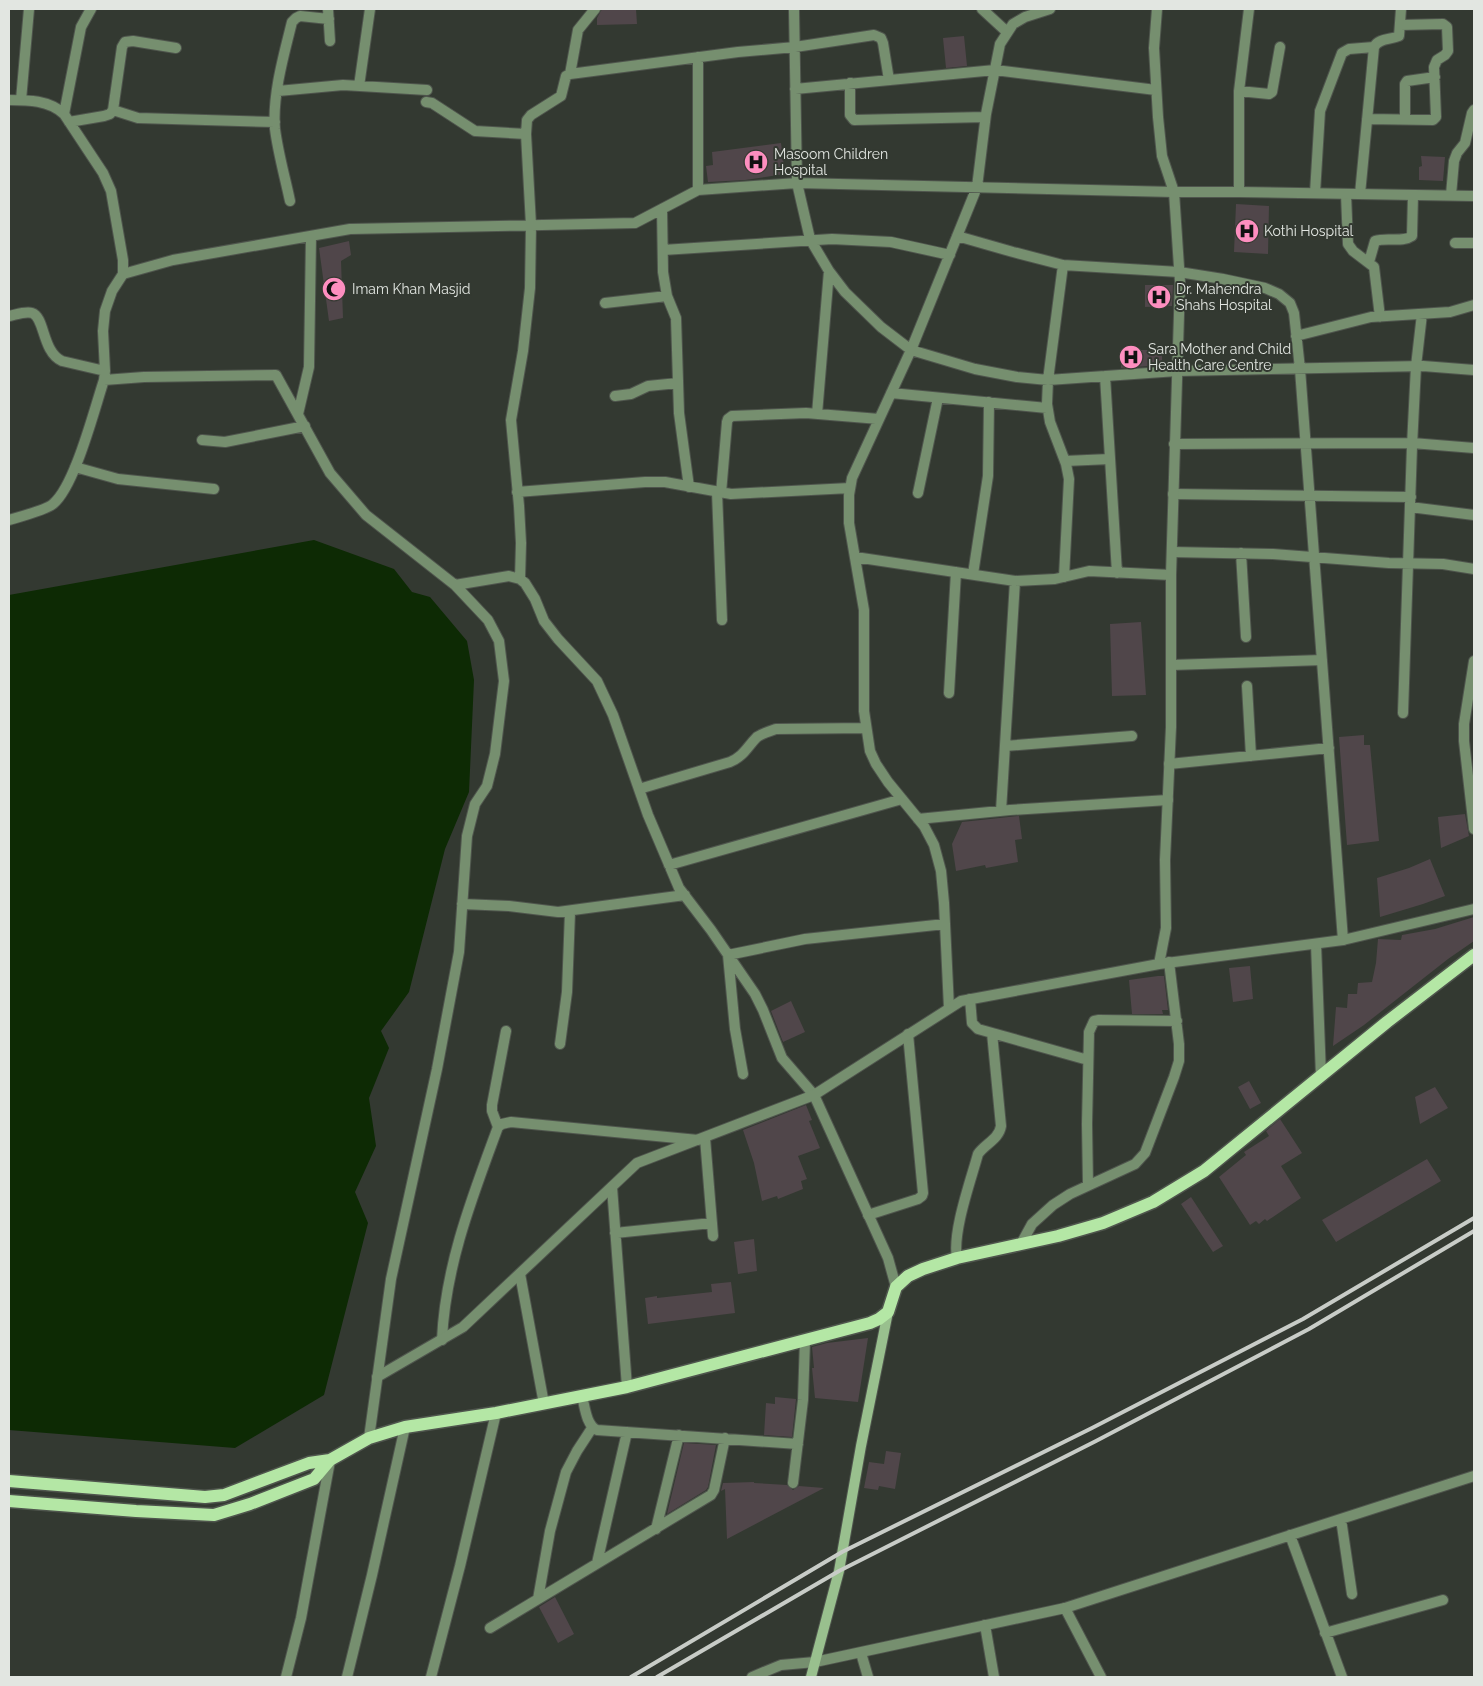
<svg xmlns="http://www.w3.org/2000/svg" width="1483" height="1686" font-family="Raleway,sans-serif">
<style>
.water{fill:#0d2a04}
.building{fill:#50464a}
.lines{fill:none;stroke-linecap:round;stroke-linejoin:round}
.minor-casing{stroke:#4f554d;stroke-width:12}
.tertiary-casing{stroke:#4f554d;stroke-width:12}
.secondary-casing{stroke:#4f554d;stroke-width:12}
.primary-casing{stroke:#4f554d;stroke-width:15}
.minor{stroke:#768f6f;stroke-width:10}
.tertiary{stroke:#768f6f;stroke-width:10}
.secondary{stroke:#99c08e;stroke-width:10}
.primary{stroke:#b4e7a5;stroke-width:12}
.rail{stroke:#c8ccc7;stroke-width:4}
.labels{text-anchor:middle;dominant-baseline:central;stroke-width:4;stroke-linejoin:round;paint-order:stroke}
.poi-label{font-size:14px;fill:#e2e6e1;stroke:#333931;text-anchor:start}
</style>
<rect width="100%" height="100%" fill="#333931"/>
<path class="water" d="M314,540L394,569L412,592L430,597L467,641L474,680L469,792L445,849L409,992L381,1031L389,1048L369,1098L376,1146L355,1192L368,1223L324,1395L235,1448L9,1430V595Z"/>
<path class="building" d="M602,9H636L637,24L597,25V18Z
M964,36L967,66L946,68L943,38Z
M781,143L785,174L745,180L708,182L706,166L713,165L712,152Z
M1421,156L1445,157L1443,181L1419,180V167L1422,166Z
M1236,204L1269,206L1268,254L1234,252Z
M349,241L351,255L341,261L343,318L329,321L319,248Z
M1145,285H1173L1172,306L1145,307Z
M1121,350H1162V365L1121,368Z
M1141,622L1146,695L1112,696L1110,624Z
M1364,735V745H1370L1379,841L1347,845L1339,737Z
M1465,814L1469,836L1441,848L1438,817Z
M1019,816L1022,839L1015,840L1018,862L986,868L985,865L956,871L952,844L962,822Z
M1430,859L1445,896L1423,904L1380,917L1377,878L1409,868Z
M1474,917V941L1448,959L1364,1025L1333,1046L1336,1007L1347,1008L1348,994H1357L1358,983L1372,982L1376,963L1378,939L1401,940L1402,935L1435,929Z
M1250,966L1253,999L1233,1002L1229,968Z
M1158,976H1164L1168,1010H1162L1163,1014H1132L1129,980Z
M791,1001L805,1032L783,1042L771,1011Z
M1249,1081L1261,1103L1250,1109L1238,1087Z
M1435,1087L1448,1108L1420,1124L1415,1097Z
M806,1105L812,1120L809,1121L820,1148L798,1156L807,1179L801,1181L803,1189L778,1199L777,1196L762,1201L754,1163L743,1130Z
M1280,1119L1302,1153L1281,1166L1301,1198L1267,1221L1265,1219L1259,1224L1256,1221L1250,1225L1219,1177L1246,1155L1244,1152L1269,1136L1266,1131Z
M1427,1159L1441,1181L1336,1242L1322,1220Z
M1191,1197L1223,1246L1213,1252L1181,1204Z
M754,1239L757,1271L738,1274L734,1242Z
M731,1282L735,1313L648,1324L645,1298L657,1296V1298L712,1292L711,1284Z
M868,1338L858,1402L815,1398L812,1368H814L812,1347L827,1343Z
M775,1397L796,1399L792,1437L764,1435L766,1403L775,1404Z
M684,1443L716,1445L708,1487L706,1490L667,1514Z
M886,1451L901,1453L895,1489L879,1486L878,1490L864,1488L869,1462L884,1464Z
M754,1482V1483L787,1485L793,1490L799,1486L824,1488L727,1539L725,1489L721,1491L723,1483Z
M555,1597L574,1634L558,1643L539,1607Z"/>
<g class="lines">
<g class="minor-casing">
<path id="minor" d="M328,9L330,41
M794,9L797,183L1174,192L1162,156L1158,117L1154,48L1157,9
M982,9L1007,32
M698,57V190
M570,74L578,30L595,9
M850,83V115L854,120L985,117
M359,86L370,9
M795,89L995,70L1156,90
M278,91L343,85L427,90
M1239,91L1269,94L1272,92L1280,47
M9,100C28,100 49,100 64,114L103,173L111,191L123,260V274L112,291L105,311L103,331L105,371L104,380
M21,100L29,9
M426,102L432,103L475,131L526,134
M113,110L138,118L275,122
M64,114L81,27L91,9
M1367,119L1433,120L1436,117L1434,67L1437,60L1445,55L1448,51L1447,27L1443,24L1400,25
M1405,119V84L1407,81L1435,77
M69,122L104,116L110,114L113,110L122,47L125,42L133,41L176,48
M1239,192V91L1249,9
M1315,193L1320,111L1342,53L1349,49L1374,47
M1346,194L1348,244L1353,251L1374,267L1380,317
M1360,194L1374,47C1379,38 1390,40 1399,36L1401,9
M1451,195L1454,161L1457,153L1465,143L1472,113L1474,110
M290,201C285,177 278,153 275,129C272,96 284,54 292,22L296,18L300,16L329,19
M662,209L663,272L667,296L676,318L679,413L689,487
M957,236L1013,252L1063,265L1179,272L1223,279L1265,288L1279,294L1290,303L1294,313L1300,369L1343,940
M1455,243H1474
M663,250L832,239L891,242L950,255
M1369,262L1375,241C1387,237 1402,243 1412,236L1413,195
M1063,265L1048,380L1047,404L1050,422L1066,464L1069,479L1064,577
M123,274L173,260L350,229L635,223L698,190L797,183L810,239L829,271L845,292L881,327L911,350L975,369L1017,377L1048,380L1177,371L1423,366L1474,370
M605,303L667,296
M9,316C15,315 25,311 32,313C45,317 42,352 62,361L105,371
M1296,336L1371,317L1450,312L1474,305
M1105,376L1117,573
M891,393L1047,408
M615,396L631,394L648,386L678,383
M298,414L309,367L311,236
M817,414L829,271
M202,440L225,442L305,426
M1174,444L1412,443L1474,448
M1065,461L1110,459
M75,467L118,479L214,489
M517,492L645,482H665L731,494L850,488
M717,492L722,620
M721,493L727,422L728,419L732,416L806,413L879,419
M918,493L938,398
M1173,494L1411,497
M1410,507L1474,515
M9,520C19,517 46,510 53,504C75,486 94,410 104,380L144,377L276,375L330,473L366,515L455,585L488,620L499,641L504,681L495,754L487,786L475,804L467,836L459,952L437,1069L391,1279L369,1438
M1172,552L1273,554L1389,563L1443,564L1474,569
M1241,553L1246,637
M855,557L1015,581L1055,579L1089,571L1171,575
M973,574L988,476L989,402
M520,579L521,543L519,506L511,420L523,351L530,288L531,225L526,134L527,120L531,115L561,96L566,76L570,74L738,52L795,47L874,35L881,38L883,43L889,80
M455,585L509,576L520,579L525,583L535,599L544,621L558,639L597,681L613,715L648,815L679,888L711,930L755,994L763,1010L782,1058L814,1095
M1474,661L1464,724V741L1474,829
M1171,665L1322,660
M1247,686L1251,756
M949,693L956,572
M1403,713L1412,446L1416,366L1422,314
M1005,746L1132,736
M1169,764L1329,748
M639,789L730,762C744,756 747,747 757,737C763,733 770,731 776,729L866,728
M1001,811L1015,581
M918,819L1010,810L1168,800
M669,865L902,799
M462,904L509,906L558,912L685,895
M1316,944L1321,1076
M970,999L972,1023L978,1029L1088,1060
M949,1008L944,903L941,871L934,845L924,826L888,782L876,764L870,751L864,711V610L849,523V495L852,478L911,350L977,187L986,114L1000,44L1013,24L1025,17L1050,9
M560,1044L567,992L570,912
M743,1074L735,1029L728,955L805,939L945,924
M498,1127L492,1111V1105L506,1031
M705,1138L713,1236
M1088,1185L1087,1124L1089,1032L1094,1021L1099,1020L1177,1021
M612,1187L627,1387
M868,1215L918,1199L922,1196L923,1193L908,1034
M615,1233L712,1223
M1021,1244L1032,1224L1053,1205L1070,1194L1135,1164L1145,1153L1174,1077L1179,1061V1044L1169,962
M957,1258C952,1232 971,1180 978,1154C985,1144 999,1139 1001,1126L992,1033
M520,1274L544,1404
M442,1340C445,1266 473,1195 498,1127L502,1124L511,1122L698,1140
M582,1396C585,1407 586,1425 597,1430L798,1444
M793,1483L803,1400L805,1340
M1341,1519L1352,1594
M656,1529L679,1435
M1290,1535L1342,1677
M597,1563L627,1432
M538,1599L550,1531L566,1472L577,1451L592,1428
M1065,1608L1474,1476
M985,1625L994,1677
M490,1628L711,1495L714,1490L725,1438
M1325,1633L1443,1600
M861,1653L868,1677
M286,1677L301,1618L330,1461
M347,1677L372,1575L405,1427
M431,1677L460,1566L496,1413
M752,1677L781,1665L815,1662"/>
</g>
<g class="tertiary-casing">
<path id="tertiary" d="M1159,964L1166,928L1165,860L1171,727V575L1180,282L1174,192H1239L1474,196
M814,1095L888,1258L896,1287
M377,1377L463,1327L637,1163L814,1095L961,1001L1159,964L1343,940L1474,909
M815,1662L1065,1608L1101,1677"/>
</g>
<g class="secondary-casing">
<path id="secondary" d="M811,1677L839,1571L861,1446L888,1312"/>
</g>
<g class="primary-casing">
<path id="primary" d="M9,1481L205,1497L224,1495L309,1463L330,1460
M9,1501L136,1511L214,1515L250,1504L314,1479L330,1460L369,1438L405,1427L496,1413L627,1387L870,1323L879,1319L888,1312L896,1287L908,1276L923,1269L957,1258L1058,1236L1103,1223L1153,1202L1204,1171L1387,1022L1474,955"/>
</g>
<use href="#minor" class="minor"/>
<use href="#tertiary" class="tertiary"/>
<use href="#secondary" class="secondary"/>
<use href="#primary" class="primary"/>
<path class="rail" d="M631,1677L842,1552L1092,1428L1303,1319L1474,1218
M657,1677L839,1571L1096,1441L1309,1329L1474,1231"/>
</g>
<defs>
<g id="hospital-disc" transform="scale(1.25)"><circle r="9.5" fill="#fd8ebf" stroke="#333931"/><path d="M-5-5h3v3.5h4V-5h3V5h-3V1.5h-4V5h-3Z" fill="#111"/></g>
<g id="mosque-disc" transform="scale(1.25)"><circle r="9.5" fill="#fd8ebf" stroke="#333931"/><path d="M3.5-4.9A6 6 0 1 0 3.5 4.9A5 5 0 1 1 3.5-4.9Z" fill="#111"/></g>
</defs>
<g fill-rule="evenodd">
<use href="#hospital-disc" x="756" y="162"/>
<use href="#hospital-disc" x="1247" y="231"/>
<use href="#mosque-disc" x="334" y="289"/>
<use href="#hospital-disc" x="1159" y="297"/>
<use href="#hospital-disc" x="1131" y="357"/>
</g>
<g class="labels">
<g class="poi-label">
<text x="774" y="154">Masoom Children<tspan x="774" dy="16">Hospital</tspan></text>
<text x="1264" y="231">Kothi Hospital</text>
<text x="352" y="289">Imam Khan Masjid</text>
<text x="1176" y="289">Dr. Mahendra<tspan x="1176" dy="16">Shahs Hospital</tspan></text>
<text x="1148" y="349">Sara Mother and Child<tspan x="1148" dy="16">Health Care Centre</tspan></text>
</g>
</g>
<rect width="1483" height="1686" fill="none" stroke="#e2e6e1" stroke-width="20"/>
</svg>
